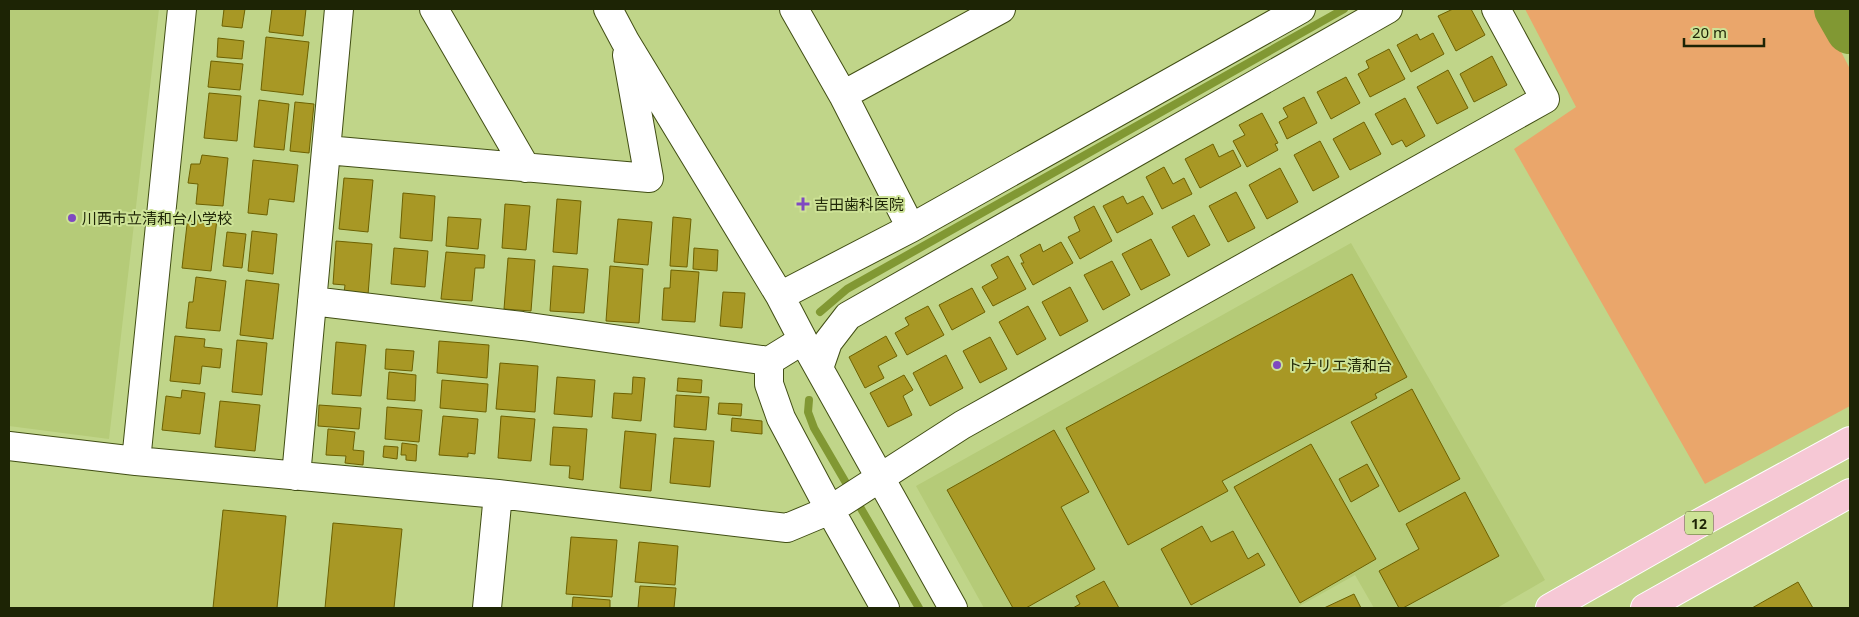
<svg xmlns="http://www.w3.org/2000/svg" width="1859" height="617" font-family="'Noto Sans','Noto Sans JP',sans-serif">
<style>
.built{fill:#b5cb78}
.green{fill:#eaa66b}
.lines{fill:none;stroke-linecap:round;stroke-linejoin:round}
.stream{stroke:#819833;stroke-width:8}
.river{stroke:#819833;stroke-width:48}
.building{fill:#a89825;stroke:#6d6101}
.minor-casing{stroke:#414e14;stroke-width:30}
.major-casing{stroke:#fff;stroke-width:30}
.minor{stroke:#fff;stroke-width:28}
.major{stroke:#f6c8d5;stroke-width:28}
.poi-dot{fill:#7f49c1;stroke:#cde296;stroke-width:2}
.labels{text-anchor:middle;dominant-baseline:central;stroke-width:4;stroke-linejoin:round;paint-order:stroke}
.shield{fill:#cde296;stroke:#525d30;stroke-width:1}
.shield-label{font-size:14px;font-weight:bold;fill:#1d2405}
.poi-label{font-size:15px;fill:#1d2405;stroke:#cde296;text-anchor:start}
</style>
<rect width="100%" height="100%" fill="#c0d589"/>
<path class="built" d="M9,9H159L109,439L9,426Z
M1351,243L1545,580L1497,608H1374L1355,575L1296,608H984L916,486Z"/>
<path class="green" d="M1525,9H1819L1850,69V406L1705,484L1514,149L1576,107Z"/>
<g class="lines">
<path class="stream" d="M820,312L847,289L1344,9
M809,400L808,412L814,428L919,608"/>
<path class="river" d="M1838,9L1850,30"/>
</g>
<path class="building" d="M224,9H245L242,28L222,26Z
M272,9H306L303,36L269,32Z
M1453,9H1471L1485,35L1456,51L1438,16Z
M1433,33L1444,54L1411,72L1397,45L1417,34L1420,40Z
M266,37L309,42L303,95L261,90Z
M218,38L244,41L242,59L217,57Z
M1389,49L1405,79L1370,97L1358,74L1369,68L1366,61Z
M1492,56L1507,85L1474,102L1460,74Z
M211,61L243,64L240,90L208,87Z
M1448,70L1468,108L1437,124L1417,87Z
M1346,77L1360,103L1331,119L1317,92Z
M209,93L241,96L237,141L204,138Z
M1304,97L1317,123L1287,139L1279,122L1288,117L1283,108Z
M1405,98L1425,136L1406,147L1402,140L1392,145L1375,114Z
M259,100L289,104L284,150L254,147Z
M295,102L314,104L309,153L290,151Z
M1262,113L1278,143L1275,144L1278,150L1247,167L1233,141L1245,135L1239,125Z
M1364,122L1381,154L1350,170L1333,139Z
M1320,141L1339,177L1313,191L1294,155Z
M1213,144L1219,157L1233,150L1241,166L1200,188L1185,159Z
M202,155L228,158L223,206L196,204L198,184L188,183L191,164H200Z
M253,160L298,165L294,202L269,199L267,215L248,213Z
M1164,167L1173,184L1184,178L1192,194L1162,209L1146,177Z
M1280,168L1298,202L1267,219L1249,185Z
M344,178L373,180L368,232L339,229Z
M1236,192L1255,228L1228,242L1209,206Z
M403,193L435,196L432,241L400,238Z
M1123,196L1127,204L1143,196L1153,214L1117,233L1103,206Z
M557,199L581,201L577,254L553,252Z
M505,204L530,206L526,250L502,248Z
M1094,206L1112,241L1080,259L1068,237L1080,231L1074,217Z
M1194,215L1210,245L1188,257L1172,227Z
M188,216L217,219L211,271L182,268Z
M448,217L481,219L478,249L446,246Z
M673,217L691,219L687,267L670,266Z
M618,219L652,222L648,265L614,262Z
M252,231L277,234L273,274L248,271Z
M227,232L246,234L242,268L223,266Z
M1151,239L1170,275L1141,290L1122,254Z
M336,241L372,244L368,295L344,293L345,285L333,284Z
M1061,242L1073,263L1033,285L1021,263H1024L1020,255L1040,244L1043,252Z
M394,248L428,251L425,287L391,284Z
M694,248L718,250L717,271L693,269Z
M446,252L485,255L484,268H475L472,301L441,299Z
M1008,256L1026,289L993,306L982,287L998,278L991,265Z
M508,258L535,260L531,311L504,309Z
M1112,261L1130,295L1103,310L1084,275Z
M553,266L588,269L584,313L550,311Z
M610,266L643,269L639,323L606,321Z
M671,270L699,272L695,322L662,320L664,288H670Z
M1352,274L1407,377L1375,394L1377,398L1222,481L1228,491L1128,545L1066,428Z
M196,277L226,281L220,331L186,328L189,302H193Z
M246,280L279,284L273,339L240,335Z
M1070,287L1088,321L1060,336L1042,302Z
M972,288L985,312L952,330L939,305Z
M723,292L745,293L742,328L720,326Z
M928,306L944,335L907,355L895,333L909,325L905,318Z
M1028,306L1046,339L1017,355L999,322Z
M175,336L205,339L204,347L222,349L220,368L202,366L200,384L170,381Z
M886,336L897,356L878,366L884,378L865,388L849,357Z
M990,337L1007,369L980,383L963,351Z
M237,340L267,343L262,395L232,392Z
M439,341L489,345L487,378L437,373Z
M336,342L366,345L361,396L332,394Z
M386,349L414,351L412,371L385,369Z
M946,355L963,388L930,406L913,373Z
M500,363L538,366L535,412L496,409Z
M389,372L416,375L415,401L387,399Z
M904,375L913,390L903,396L912,415L888,427L870,393Z
M557,377L595,380L592,417L554,414Z
M633,377L645,378L641,421L612,418L614,393L632,394Z
M678,378L702,380L701,393L677,391Z
M442,380L488,384L486,412L440,408Z
M1412,389L1460,479L1399,512L1351,422Z
M182,390L205,393L200,434L162,430L166,396L181,398Z
M676,395L709,397L706,430L674,427Z
M220,401L260,405L255,451L215,447Z
M719,403L742,404L741,416L718,414Z
M319,405L361,408L359,429L318,426Z
M387,407L422,410L419,442L385,439Z
M443,416L478,419L475,454L468,453V457L439,455Z
M501,416L535,419L531,461L498,458Z
M732,418L762,421V434L731,431Z
M553,427L587,429L583,480L569,478L570,466L550,465Z
M328,429L355,432L353,450L364,451L363,465L345,463L346,456L326,455Z
M1054,430L1089,492L1061,507L1095,569L1026,608H1013L947,490Z
M625,431L656,434L651,491L620,488Z
M674,438L714,441L710,487L670,483Z
M402,443L417,445L416,461L406,460V455H401Z
M1311,444L1376,559L1300,603L1234,487Z
M384,446L398,447L397,459L383,457Z
M1367,464L1379,486L1351,502L1339,479Z
M1465,492L1499,556L1403,608H1399L1379,571L1419,549L1406,524Z
M223,510L286,516L277,608H213Z
M333,523L402,529L394,608H325Z
M1202,526L1211,542L1233,531L1248,559L1258,553L1265,565L1191,605L1161,549Z
M571,537L617,540L612,597L566,594Z
M639,542L678,546L675,585L635,582Z
M1104,581L1119,608H1073L1080,604L1076,596Z
M1798,582L1813,608H1752Z
M640,586L676,588L674,608H638Z
M1354,594L1361,608H1324Z
M573,597L610,600V608H572Z"/>
<g class="lines">
<g class="minor-casing">
<path id="minor" d="M434,9L526,168
M608,9L625,41L780,296L803,340L953,608
M794,9L843,95L911,228
M843,95L1001,9
M326,150L649,178L627,55
M780,296L911,228L1301,9
M312,301L522,326L769,361L803,340
M769,361V384L781,418L830,510L885,608
M819,368L828,342L848,316L1388,9
M9,446L136,461L498,494L787,528L830,510L962,425L1545,99L1496,9
M136,461L182,9
M296,476L339,9
M487,608L498,494"/>
</g>
<g class="major-casing">
<path id="major" d="M1550,608L1696,525L1850,441
M1645,608L1850,493"/>
</g>
<use href="#minor" class="minor"/>
<use href="#major" class="major"/>
</g>
<g class="poi-dot">
<path d="M800.5 196.5h5v5h5v5h-5v5h-5v-5h-5v-5h5z"/>
<circle cx="72" cy="218" r="5"/>
<circle cx="1277" cy="365" r="5"/>
</g>
<g class="labels">
<rect class="shield" x="1685" y="511.5" width="28" height="23" rx="4"/>
<g class="shield-label">
<text x="1699" y="523">12</text>
</g>
<g class="poi-label">
<text x="814" y="204">吉田歯科医院</text>
<text x="82" y="218">川西市立清和台小学校</text>
<text x="1287" y="365">トナリエ清和台</text>
</g>
</g>
<rect width="1859" height="617" fill="none" stroke="#1d2405" stroke-width="20"/>
<path d="M1684 38v8h80v-8" fill="none" stroke="#1d2405" stroke-width="2.5"/>
<text x="1692" y="38" font-size="15" fill="#1d2405" stroke="#cde296" stroke-width="4" paint-order="stroke">20 m</text>
</svg>
